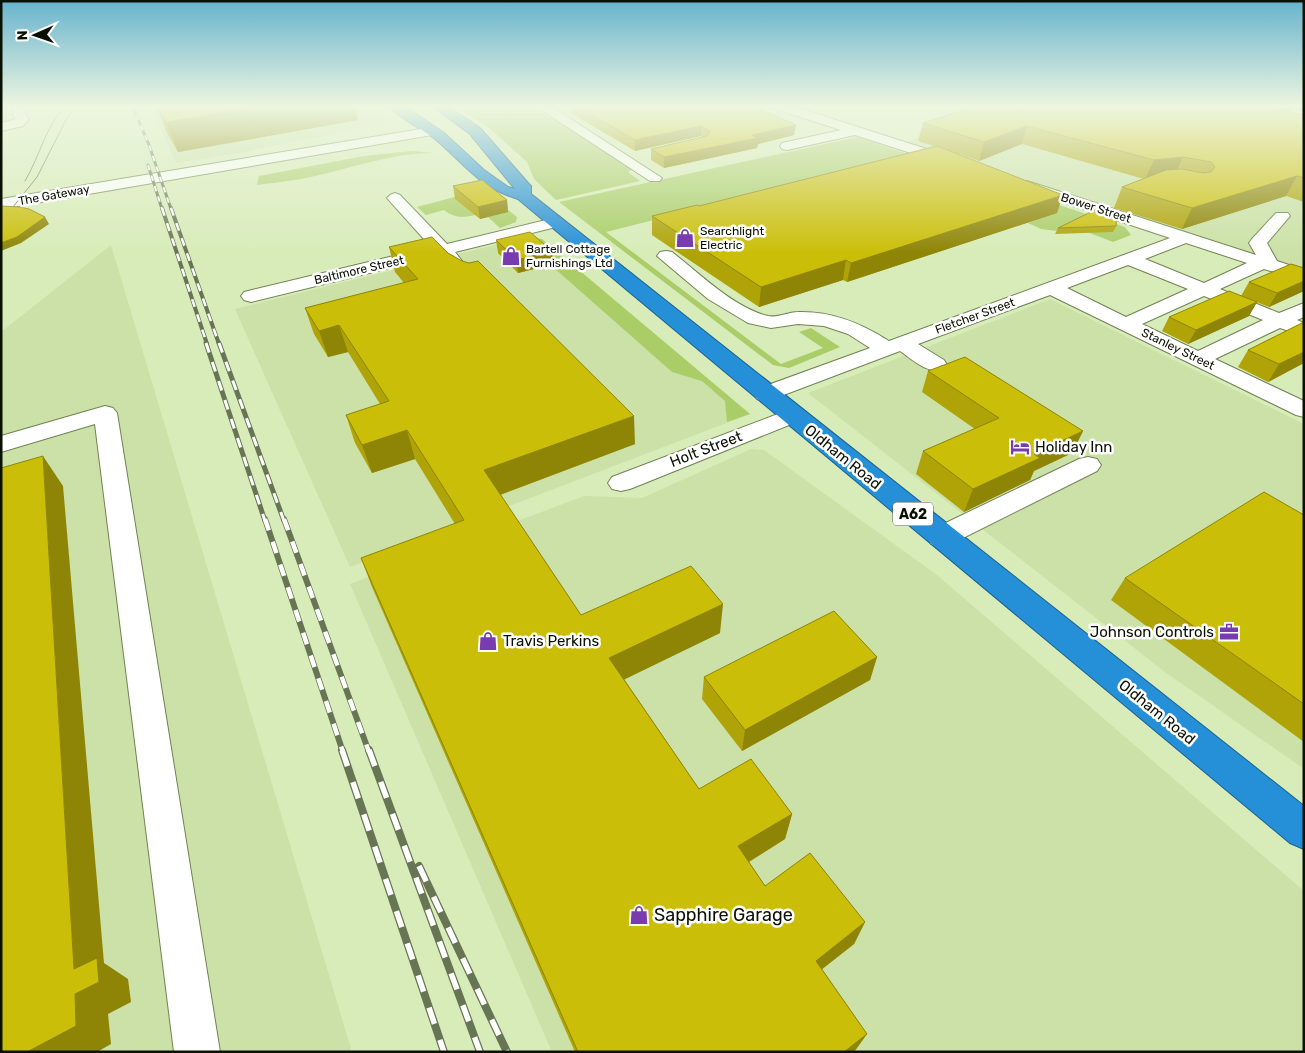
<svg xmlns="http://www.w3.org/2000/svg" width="1305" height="1053" font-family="Rubik,sans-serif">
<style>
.built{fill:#cbe1a7}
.green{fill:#aacd68}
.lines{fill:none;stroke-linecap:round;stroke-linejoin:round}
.minor-casing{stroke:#718253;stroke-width:2}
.highway-casing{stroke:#1c638d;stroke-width:2}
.minor{fill:#fff;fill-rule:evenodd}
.highway{fill:#258fd8;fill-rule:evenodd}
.tram{stroke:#687555;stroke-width:1}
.rail-far4-casing{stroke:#687555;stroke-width:3}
.rail-far3-casing{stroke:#687555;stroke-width:4}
.rail-far2-casing{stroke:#687555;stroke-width:5}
.rail-far1-casing{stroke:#687555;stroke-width:6}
.rail-casing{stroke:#687555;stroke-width:8}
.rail-far4{stroke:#fff;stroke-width:2;stroke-dasharray:5.5;stroke-linecap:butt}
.rail-far3{stroke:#fff;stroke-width:2.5;stroke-dasharray:8;stroke-linecap:butt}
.rail-far2{stroke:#fff;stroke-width:3;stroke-dasharray:10;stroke-linecap:butt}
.rail-far1{stroke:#fff;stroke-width:4.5;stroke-dasharray:12;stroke-linecap:butt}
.rail{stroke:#fff;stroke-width:5.5;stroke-dasharray:17;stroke-linecap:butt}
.wall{fill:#afa308}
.shaded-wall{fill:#8e8506}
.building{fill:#cbbe09;stroke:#8e8506}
.labels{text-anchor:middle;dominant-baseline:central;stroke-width:5;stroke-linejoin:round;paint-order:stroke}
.far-street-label{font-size:12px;fill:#0b1102;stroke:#fff}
.far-poi-label{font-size:12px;fill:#0b1102;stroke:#fff;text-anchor:start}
.shield{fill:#fff;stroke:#54584e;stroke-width:1}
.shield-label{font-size:14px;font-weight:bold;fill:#0b1102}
.poi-label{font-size:15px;fill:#0b1102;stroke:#fff;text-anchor:start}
.street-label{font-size:15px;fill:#0b1102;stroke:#fff}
.near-poi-label{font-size:18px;fill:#0b1102;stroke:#fff;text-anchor:start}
</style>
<rect width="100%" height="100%" fill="#d8ecb9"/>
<path class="built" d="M150,105H375L376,109L387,117L372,126L249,151L176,163Z
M996,110L1304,189V271L1059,193L907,142Z
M523,238L542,239L750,414L350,567L235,309Z
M111,245L352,1052H1V332Z
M1050,299L1304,424V769L1165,672L808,393Z
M751,449L764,450L937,575L1304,891V1052H552L350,584L584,496L642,498Z"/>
<path class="green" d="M456,105H529L549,117H552L611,153L608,154L625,166L634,168L628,172L640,181L556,200L534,179L527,162L490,129Z
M857,137L1125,227L1131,235L1113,242L1082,230L1074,233L1041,229L1028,223L1036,220L682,213L606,232L781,364L823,348L799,332L811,328L840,347L789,368L773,365L559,202Z
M412,151L433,153C397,153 364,164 328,173C305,179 281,182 257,185L259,176L364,156Z
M462,195L475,215C463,218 454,218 444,210L426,215L417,207Z
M497,201L517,217L516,222L500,228L488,217L507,212Z
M534,238L542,239L750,414L727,422L725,401L702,381L672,372L553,267L543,269L540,268L553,264Z"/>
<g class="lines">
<g class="minor-casing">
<path id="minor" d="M14,105H26L25,114L29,119L23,126L1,131V123L16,119L13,115Z
M534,105H549L662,178L660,181H650Z
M770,105H789L958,159L960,162L958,165H948L855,135L787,150L782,149L780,146L782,143L841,130L772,108Z
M433,127L440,131L438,134L1,209V199Z
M1027,181L1256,255L1249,243L1252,239L1276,213H1288L1290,216L1267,243L1277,261L1304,270V281L1264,269L1220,289L1279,313L1304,303V317L1297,320L1304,323V336L1280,328L1215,359L1304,401V417L1296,415L1050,295L918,344L944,360L947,365L944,370C927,374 913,360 900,351L773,399L765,401L757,399L754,394L757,389L870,348L848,334L824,326L798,324L771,328L748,323L708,299L657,256L660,252L666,251L672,252C699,273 734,308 768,316C778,318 788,312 798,312C832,311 861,323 889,341L1170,238L1022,189L1019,186L1022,183ZM1186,243L1247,263L1204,283L1145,259ZM1128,265L1188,289L1126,317L1067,288ZM1204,296L1263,320L1198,351L1142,324Z
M395,193L400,195L447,244L554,218L560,220L562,223L560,226L455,252L462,261L459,265C449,267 445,263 439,256L251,302L244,300L241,296L244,292L431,247L387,198L390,195Z
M105,406L113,408L117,413L220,1052H174L95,424L1,452V436Z
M791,409L799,411L803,416L799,421L630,489L621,491L612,489L608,483L612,477Z
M1088,457L1097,459L1101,465L1097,471L951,544L941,547L931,544L927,537L931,530L1079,459Z"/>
</g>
<g class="highway-casing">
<path id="highway" d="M388,105H403L444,133L484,170L508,187L515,189L470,134L431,105H446L480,128L528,183L531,186V194L1304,806V849L1290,843L518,199C478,187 465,164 435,139C420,127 400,119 388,105Z"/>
</g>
<use href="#minor" class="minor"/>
<use href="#highway" class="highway"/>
<path class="tram" d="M25,181C40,156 45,127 66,105
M1,222L37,177L66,120L77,105"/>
<g class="rail-far4-casing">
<path id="rail-far4" d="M132,105L149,145L171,209
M148,165L162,209"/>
</g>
<g class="rail-far3-casing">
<path id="rail-far3" d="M162,208L207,344
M171,208L219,344"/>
</g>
<g class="rail-far2-casing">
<path id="rail-far2" d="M206,343L265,521
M219,343L284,521"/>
</g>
<g class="rail-far1-casing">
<path id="rail-far1" d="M265,519L343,752
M284,519L369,752"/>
</g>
<g class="rail-casing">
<path id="rail" d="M342,750L444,1052
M369,750L480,1052
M419,866L507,1052"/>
</g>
<use href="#rail-far4" class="rail-far4"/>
<use href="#rail-far3" class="rail-far3"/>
<use href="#rail-far2" class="rail-far2"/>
<use href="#rail-far1" class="rail-far1"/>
<use href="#rail" class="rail"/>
</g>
<path class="wall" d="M156,105H355L358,120L178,152L167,133Z
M570,105H751L794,135L758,144L757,148L664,168L651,160V149L702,137L701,136L635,151L571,113Z
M979,105H1304V112L1292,109L1290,112L1304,115V202L1286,196L1182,229L1114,208L1122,187L1144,179L1022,144L979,161L957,153L1057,213L847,282L843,280L759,307L652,235V216L699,206L934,146L918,141L923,123Z
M453,186L507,200L508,212L480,219L455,199Z
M1116,226L1113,232L1055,234L1058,228Z
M496,240L552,251L554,264L518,273L498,253Z
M389,247L635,444L500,495L581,615L720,633L624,679L699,789L792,814L785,839L749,862L765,886L865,922L854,944L822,969L867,1034L854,1052H575L372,587L361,558L455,524L415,459L372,473L355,443L346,415L380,404L348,352L328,357L314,334L305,308L404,283L395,272Z
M1304,268V291L1269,307L1241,296L1249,282Z
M1257,302L1249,316L1188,344L1162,331L1169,317Z
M1304,322V363L1268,382L1238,367L1248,350Z
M928,371L1083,431L1072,453L1034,471L1030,480L964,512L916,474L923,451L975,429L922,392Z
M1304,515V742L1111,600L1125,578Z
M877,657L870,680L742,751L702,699L704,677Z"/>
<path class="shaded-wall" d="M271,105H355L358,120L178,152L166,122Z
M1289,105H1294L1286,120L1279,109Z
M796,125L794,135L758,144L757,148L664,168V157L752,135Z
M701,126V136L635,151V140Z
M1027,126L1022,144L979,161L984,142Z
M1183,157L1174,176L1145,179L1154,160Z
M1297,176L1286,196L1182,229L1192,208Z
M1063,195L1057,213L847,282L851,263Z
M507,200L508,212L480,219L478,207Z
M45,217L49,224L21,243L1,251V243Z
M552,251L554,264L518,273L517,260Z
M846,260L843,280L759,307L761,287Z
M1304,281V291L1269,307L1277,293Z
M1257,302L1249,316L1188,344L1196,330Z
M339,325L348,352L328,357L319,331Z
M1304,352V363L1268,382L1279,364Z
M634,416L635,444L489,499L484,470Z
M407,430L415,459L372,473L362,445Z
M1083,431L1072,453L1034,471L1030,480L964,512L973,489L1034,454Z
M43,456L63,486L104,963L128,979L131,1002L108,1014L111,1044L97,1052H27L74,969Z
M723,604L720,633L611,686L609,658Z
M877,657L870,680L742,751L745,730Z
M792,814L785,839L734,871L738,846Z
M865,922L854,944L807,981L816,961Z
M867,1034L854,1052H844Z"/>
<path class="building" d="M156,105H271L166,122Z
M575,105H751L796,125L752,135L758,138L664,157L651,149L707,136L710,131L701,126L635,140Z
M979,105H1289L1279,109L1304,115V178L1297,176L1192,208L1122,187L1166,170L1183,169L1203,173L1211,172L1215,167L1211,162L1183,157L1154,160L1027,126L984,142L923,123Z
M937,146L1063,195L851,263L846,260L761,287L652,216L697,205L699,206Z
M482,180L507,200L478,207L453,186Z
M1,206L20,207L29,209L45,217L17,237L1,243Z
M1097,209L1117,216L1116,226L1058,228Z
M530,232L552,251L517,260L496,240Z
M432,237L448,253L462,261L469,263L478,261L634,416L484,470L581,615L691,566L723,604L609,658L699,789L751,759L792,814L738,846L765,886L810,853L865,922L816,961L867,1034L844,1052H578L361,558L464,520L407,430L362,445L346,415L389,401L339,325L319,331L305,308L418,279L389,247Z
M1291,264L1304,268V281L1277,293L1249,282Z
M1229,291L1257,302L1196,330L1169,317Z
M1304,322V352L1279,364L1248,350Z
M965,357L1083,431L1034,454L1040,458L973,489L923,451L999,418L928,371Z
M43,456L74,969L97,958L99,982L75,994L76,1026L27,1052H1V468Z
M1264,492L1304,515V704L1125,578Z
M834,611L877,657L745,730L704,677Z"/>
<linearGradient id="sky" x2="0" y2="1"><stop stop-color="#67b3ce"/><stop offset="0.42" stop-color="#edf6e0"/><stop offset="1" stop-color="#edf6e0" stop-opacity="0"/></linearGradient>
<rect width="1305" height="253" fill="url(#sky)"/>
<defs>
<g id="shop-bare" transform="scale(1.5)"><path d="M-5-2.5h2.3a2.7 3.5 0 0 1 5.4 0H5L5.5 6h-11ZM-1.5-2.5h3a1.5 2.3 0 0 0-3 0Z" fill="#793bb0" stroke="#fff" stroke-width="2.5" paint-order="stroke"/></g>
<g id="hotel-bare" transform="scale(1.5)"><path d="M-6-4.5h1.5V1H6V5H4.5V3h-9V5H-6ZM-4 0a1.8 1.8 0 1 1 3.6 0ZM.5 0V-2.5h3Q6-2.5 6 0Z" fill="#793bb0" stroke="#fff" stroke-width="2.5" paint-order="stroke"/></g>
<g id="office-bare" transform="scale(1.5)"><path d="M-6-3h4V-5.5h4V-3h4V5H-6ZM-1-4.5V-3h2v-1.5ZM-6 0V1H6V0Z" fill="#793bb0" stroke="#fff" stroke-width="2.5" paint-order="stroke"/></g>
</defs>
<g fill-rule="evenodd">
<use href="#shop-bare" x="685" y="238"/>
<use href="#shop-bare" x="511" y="256"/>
<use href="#hotel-bare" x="1020" y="447"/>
<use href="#office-bare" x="1229" y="632"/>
<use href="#shop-bare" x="488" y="641"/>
<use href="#shop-bare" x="639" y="915"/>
</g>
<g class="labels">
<g class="far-street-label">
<text transform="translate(54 195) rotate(-10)">The Gateway</text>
<text transform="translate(1096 208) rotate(18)">Bower Street</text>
<text transform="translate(359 270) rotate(-13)">Baltimore Street</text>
<text transform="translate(975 316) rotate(-20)">Fletcher Street</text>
<text transform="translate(1178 349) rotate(26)">Stanley Street</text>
</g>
<g class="far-poi-label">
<text x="700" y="231">Searchlight<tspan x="700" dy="14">Electric</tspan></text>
<text x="526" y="249">Bartell Cottage<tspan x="526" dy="14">Furnishings Ltd</tspan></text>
</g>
<rect class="shield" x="893" y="502.5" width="40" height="23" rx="4"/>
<g class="shield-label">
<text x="913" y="514">A62</text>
</g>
<g class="poi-label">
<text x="1035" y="447">Holiday Inn</text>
<text x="1214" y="632" text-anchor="end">Johnson Controls</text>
<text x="503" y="641">Travis Perkins</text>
</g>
<g class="street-label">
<text transform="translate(706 449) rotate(-21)">Holt Street</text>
<text transform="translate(843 457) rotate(39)">Oldham Road</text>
<text transform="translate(1157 712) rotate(39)">Oldham Road</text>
</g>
<g class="near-poi-label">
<text x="654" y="915">Sapphire Garage</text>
</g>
</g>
<rect width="1305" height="1053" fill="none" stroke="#0b1102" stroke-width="5"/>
<g transform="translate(35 35) rotate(268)" stroke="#ffffff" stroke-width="4" paint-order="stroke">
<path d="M0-4L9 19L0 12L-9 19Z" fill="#0b1102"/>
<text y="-8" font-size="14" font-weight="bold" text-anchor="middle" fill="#0b1102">N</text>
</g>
</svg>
